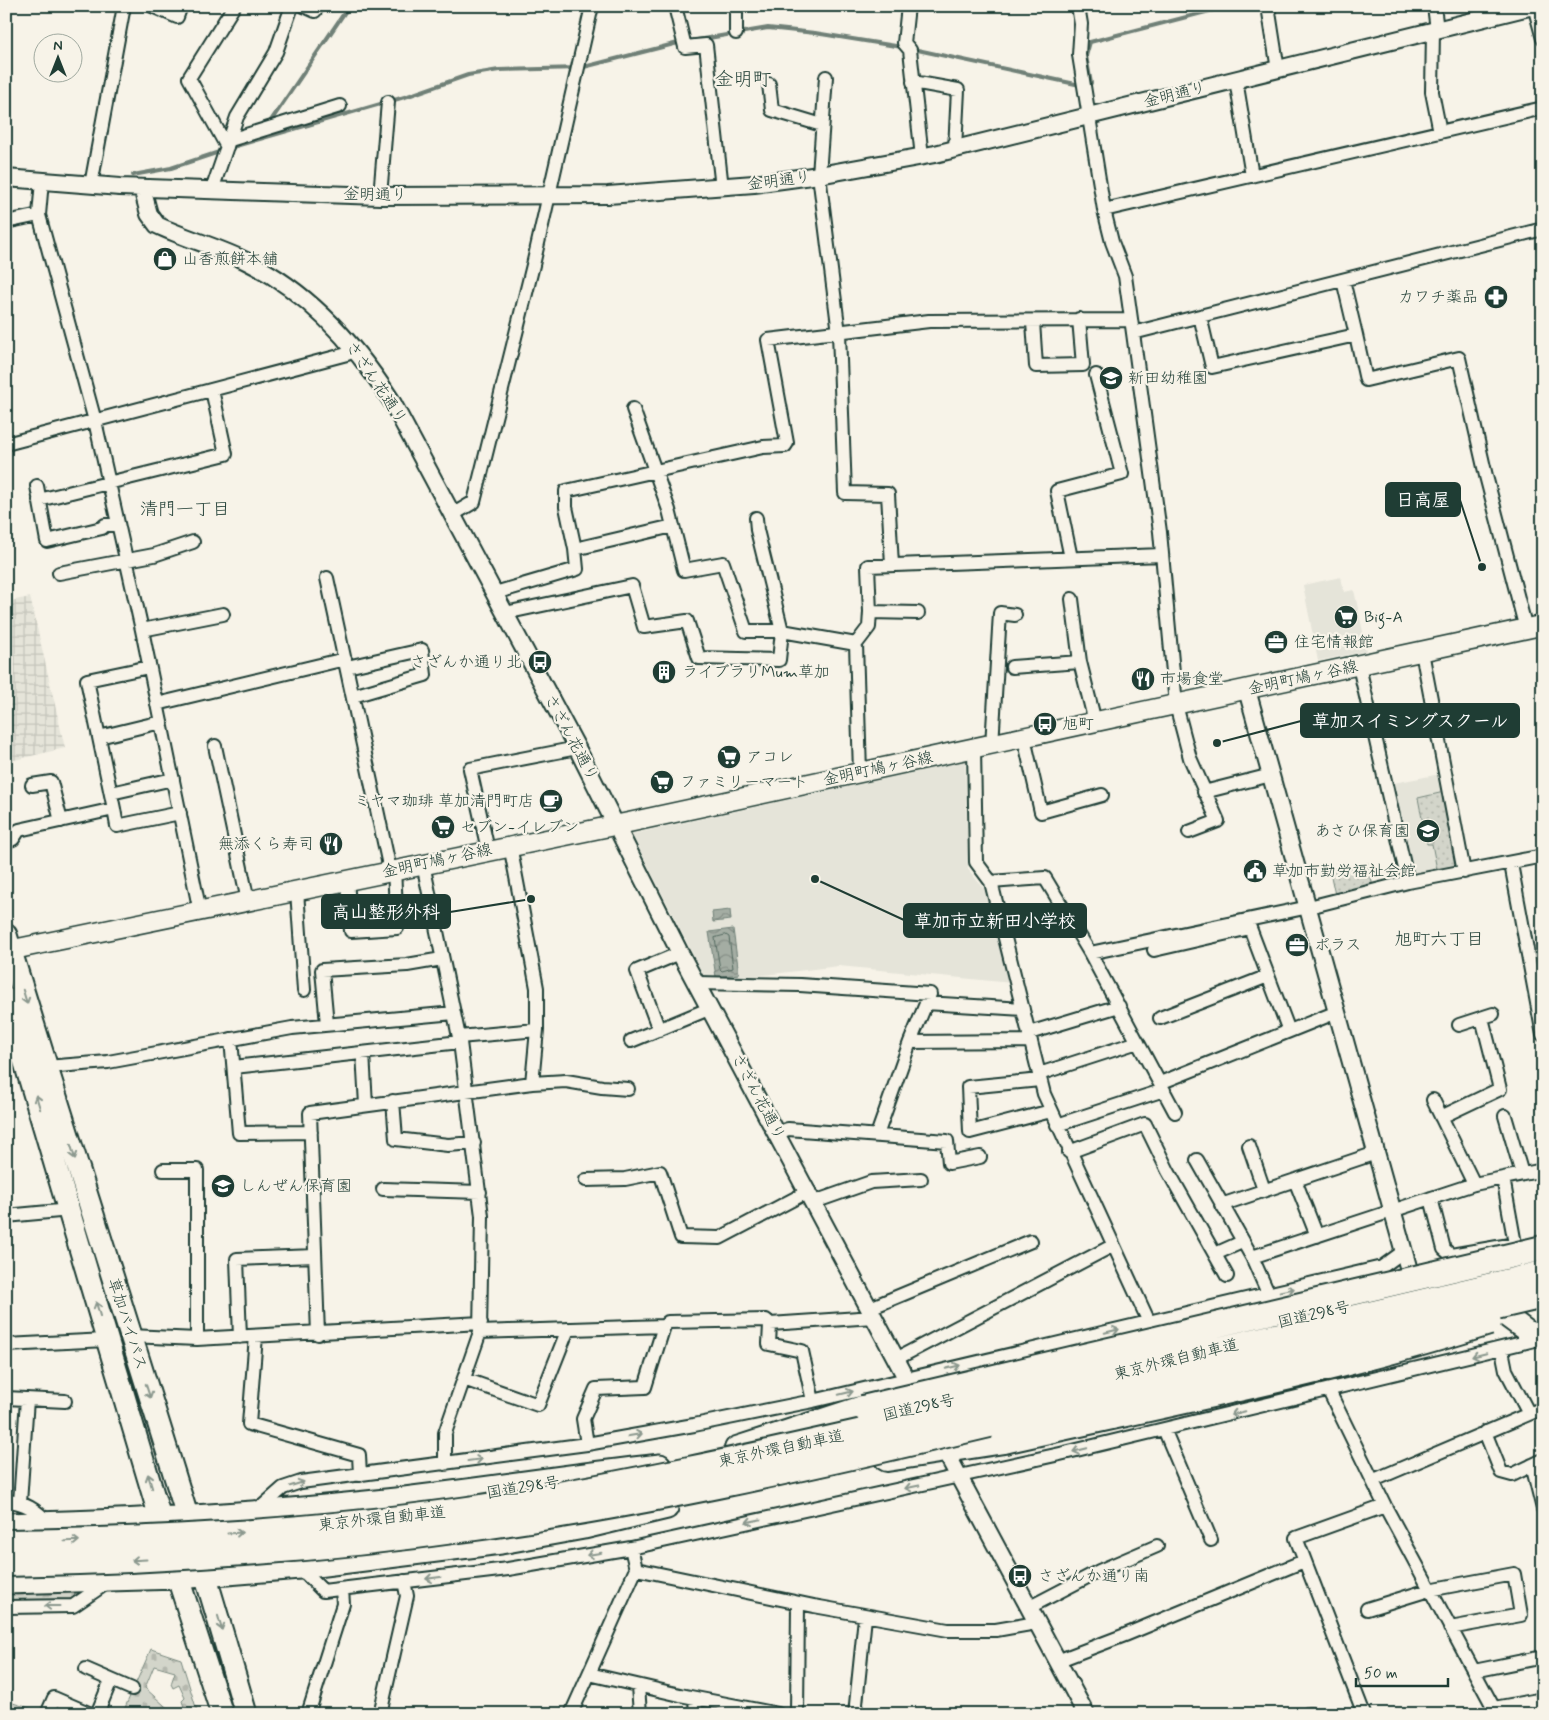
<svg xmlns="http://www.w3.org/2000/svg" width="1549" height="1720" font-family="Mynerve,'Klee One',sans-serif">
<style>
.built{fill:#e5e4d9}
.industrial{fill:url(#industrial-grid)}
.forest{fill:url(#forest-firs);stroke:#79897f}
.cemetery{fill:url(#cemetery-stones);stroke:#79897f}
.park{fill:url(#park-dots);stroke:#79897f}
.water{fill:url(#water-waves);stroke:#6f8077}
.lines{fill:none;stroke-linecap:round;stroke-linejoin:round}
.shore{stroke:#546a60;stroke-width:1}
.stream{stroke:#6f8077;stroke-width:4}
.minor-casing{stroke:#1f3d34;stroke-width:16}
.tertiary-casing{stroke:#1f3d34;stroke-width:20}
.secondary-casing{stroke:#1f3d34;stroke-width:22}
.trunk-casing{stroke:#1f3d34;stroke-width:25}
.motorway-casing{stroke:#1f3d34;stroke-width:28}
.minor{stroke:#f7f3e8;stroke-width:12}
.tertiary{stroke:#f7f3e8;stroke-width:16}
.secondary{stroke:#f7f3e8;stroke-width:19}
.trunk{stroke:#f7f3e8;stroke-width:21}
.motorway{stroke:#f7f3e8;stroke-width:24}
.motorway-bridge-casing{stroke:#1f3d34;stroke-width:28;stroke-linecap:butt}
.motorway-bridge{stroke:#f7f3e8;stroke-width:24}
.oneway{stroke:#8b988e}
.labels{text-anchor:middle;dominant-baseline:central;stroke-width:4.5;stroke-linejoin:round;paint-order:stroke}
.street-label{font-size:16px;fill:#1f3d34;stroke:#f7f3e8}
.poi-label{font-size:16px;fill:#1f3d34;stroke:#f7f3e8;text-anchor:start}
.neighbourhood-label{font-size:18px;fill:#1f3d34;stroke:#f7f3e8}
.quarter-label{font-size:19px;fill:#1f3d34;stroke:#f7f3e8}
.leader{fill:none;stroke:#1f3d34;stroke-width:2}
.callout-dot{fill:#1f3d34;stroke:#f7f3e8;stroke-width:2}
.callout{fill:#1f3d34;stroke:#1f3d34;stroke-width:2}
.callout-label{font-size:18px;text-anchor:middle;font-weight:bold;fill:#fff}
</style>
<defs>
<pattern id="industrial-grid" width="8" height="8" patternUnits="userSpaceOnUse" patternTransform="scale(1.25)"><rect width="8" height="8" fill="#e5e4d9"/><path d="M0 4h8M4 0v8" fill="none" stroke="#c4c4bb"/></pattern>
<pattern id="forest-firs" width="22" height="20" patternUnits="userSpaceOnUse" patternTransform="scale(1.25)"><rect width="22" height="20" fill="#d3d5ca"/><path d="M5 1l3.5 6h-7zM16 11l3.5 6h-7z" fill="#b5b8ae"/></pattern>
<pattern id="cemetery-stones" width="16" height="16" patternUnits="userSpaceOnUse" patternTransform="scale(1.25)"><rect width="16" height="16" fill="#d3d5ca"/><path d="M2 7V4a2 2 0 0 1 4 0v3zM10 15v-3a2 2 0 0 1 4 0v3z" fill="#b5b8ae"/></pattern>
<pattern id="park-dots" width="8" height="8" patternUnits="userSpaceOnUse" patternTransform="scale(1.25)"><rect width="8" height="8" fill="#d3d5ca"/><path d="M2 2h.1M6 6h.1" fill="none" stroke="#b5b8ae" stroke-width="1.8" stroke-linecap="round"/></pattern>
<pattern id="water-waves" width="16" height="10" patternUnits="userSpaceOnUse" patternTransform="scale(1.25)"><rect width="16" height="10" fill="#a4ada3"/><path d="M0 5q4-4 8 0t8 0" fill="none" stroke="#858e86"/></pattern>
</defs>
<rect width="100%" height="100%" fill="#f7f3e8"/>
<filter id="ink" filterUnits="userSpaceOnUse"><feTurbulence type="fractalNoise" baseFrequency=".02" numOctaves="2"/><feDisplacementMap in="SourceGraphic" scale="10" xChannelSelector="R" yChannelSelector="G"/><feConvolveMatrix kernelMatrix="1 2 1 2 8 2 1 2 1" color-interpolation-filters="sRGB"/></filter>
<g filter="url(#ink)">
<path class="built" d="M1341,577L1344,592L1354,590L1367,651L1318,661L1303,585Z
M965,761L968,869L984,889L1012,983L839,966L707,982L632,834Z
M1440,774L1460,870L1413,879L1394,783Z"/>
<path class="industrial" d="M30,597L65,748L6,762V602Z"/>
<path class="forest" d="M86,1589L67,1601L6,1602V1591Z"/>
<path class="cemetery" d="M151,1649L181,1659L198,1714L184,1707L182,1701L185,1698L179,1685L173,1688L171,1684L175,1672L154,1666L145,1688L174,1714H130L123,1712Z
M6,1701L36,1710L34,1714H6Z"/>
<path class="park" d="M1444,792L1460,870L1438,875L1432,844H1427L1418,798Z
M1368,863L1373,887L1335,895L1330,872Z"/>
<path class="water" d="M730,910L731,920L713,922L712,912Z
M733,929L739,974L716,977L709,932Z"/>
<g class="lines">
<path class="shore" d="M726,935L729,937L733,968L722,971L720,969L715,938Z"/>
<path class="stream" d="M691,41L768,28L815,33L902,47
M913,49L1080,85
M1087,83H1091L1086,56L1090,42L1229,6
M268,125L349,6
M229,148L408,96L468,75L499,70L580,68L682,42
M133,175L171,168L222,151"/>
<g class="minor-casing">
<path id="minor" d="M152,6L177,17L181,6
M304,6L315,11L318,6
M675,6L685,47L706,45L722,188
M736,6V33
M908,6L904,43L910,50L922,157
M1078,6L1081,24L1079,55L1104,210L1112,242L1125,276L1133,333L1160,532L1176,705L1190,758L1218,821L1189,832
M1268,6L1278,70
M1434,6L1437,30
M1534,6L1543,39
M1433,31L1432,92L1440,132
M826,77L819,175L839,333L845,493L888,494L892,565
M1236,80L1252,176
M913,82L958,90L955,149
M769,84L772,110L822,125
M230,140L340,106
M227,147L189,78L234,6
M42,181L39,215L95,421L142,630L200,912
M91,185L124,6
M212,190L237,117L276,52L292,6
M380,196L388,102
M1104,210L1543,108
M6,222L39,215
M1200,316L1212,367L1356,335L1343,280
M1033,322L1036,366L1083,365L1079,319
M1133,333L1543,229
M1356,335L1366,380L1459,358L1486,476L1526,629
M633,409L669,510L684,570L723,563L746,631H782L856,644
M6,444L347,354L356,349
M37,486L47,541L102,528L105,525H118
M39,500L226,454L212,390
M452,515L474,502L533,265L592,6
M673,526L575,549L566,507V491L763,447L785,446L787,443L768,340L929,321L1131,320
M1071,558L1057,491L1122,474L1096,375
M59,573L154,555L193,542
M327,578L390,870
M495,593L577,569L575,549
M1072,599L1080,662L1095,722
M505,613L632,586L644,627L687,621L699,658L779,660L782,631L757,530L756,518
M918,613L870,612L868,566L1162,555
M142,630L223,614
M1422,652L1464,872
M1359,666L1408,882
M149,667L87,680L114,809L117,826L180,813
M347,667L422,650L425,675L353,696
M1012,667L1080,662
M157,704L345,659
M99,737L161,722
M1024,738L1041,812L1102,795
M992,745L1000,613L1015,615
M215,746L248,901
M974,748L976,862L991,882L1044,1094L1149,1322
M860,772L856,644L869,627L870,612
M32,785L51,782L61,821
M1204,792L1271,775
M111,793L173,779
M6,842L13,839L19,830L114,809
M510,845L537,988V1030L532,1083
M488,850L470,769L577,748
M423,864L460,1042L482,1216L480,1332L445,1433V1464
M1511,864L1543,1035
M347,880L351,931L397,928L394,869
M991,882L1045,878L1090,953L1309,907L1408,882L1543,856
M297,891L304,990
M1154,950L1250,928L1289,1031
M1090,953L1175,1112
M697,983L800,985L930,994L910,1042L877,1135
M926,1003L1023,1009
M1160,1018L1268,976
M327,1024L322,970L407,965L442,959
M1459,1025L1493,1014
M659,1030L637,971L680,953
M1029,1033L1119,1006
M459,1037L537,1030
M231,1039L239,1133L311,1132
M631,1041L711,1008
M910,1042L1031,1041
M363,1053L366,1105
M46,1067L108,1062L292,1028L454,1013
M234,1067L460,1042
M1039,1074L1138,1042
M1040,1080L968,1087L970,1132L1051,1111
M1160,1083L1337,1012
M1433,1100L1474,1184
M393,1101L396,1139L448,1145L474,1143
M1505,1116L1522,1174
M1441,1117L1500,1089L1482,1018
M1057,1125L1164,1090
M777,1133L788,1129L947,1141L949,1163L980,1157
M1249,1146L1264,1190
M1069,1152L1145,1124L1168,1171L1227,1276
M1197,1160L1252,1257L1268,1293
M163,1170H197V1339
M586,1180L625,1179L660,1172L681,1237L720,1238L809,1191
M1295,1180L1317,1236
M383,1189L480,1192
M1431,1198L1444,1249L1451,1255L1515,1244L1503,1178
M814,1202L871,1182L921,1179
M1221,1205L1376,1153
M6,1216L70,1210
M1215,1254L1242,1242
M1252,1257L1474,1184L1543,1170
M870,1308L1031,1241
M770,1324L769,1344L802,1351L813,1401
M480,1332L664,1326L668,1322L766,1320L770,1324L874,1317
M318,1334L310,1113L532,1083L566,1081L602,1087L628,1089
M130,1336L197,1339L481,1323
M256,1336L249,1424L359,1455L360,1475
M240,1337L237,1259L315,1256
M6,1345L107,1340
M1502,1350L1506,1370L1529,1414
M896,1359L1112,1246
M464,1379L538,1405L568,1329
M1329,1391L1385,1506L1497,1714
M6,1398L65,1401
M1164,1429L1211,1540
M1485,1432L1501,1472L1512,1475L1543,1460
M587,1444L583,1419L596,1389L645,1387L664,1326
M1532,1465L1543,1509
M1374,1480L1543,1408
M6,1501C25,1502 36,1510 49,1523
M20,1503L27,1399
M257,1511L283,1488L301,1482L587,1444L694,1425L813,1401L1382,1267L1404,1251
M631,1548L636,1569L814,1606L948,1630H996L1036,1623
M300,1568L323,1591L508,1569L631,1548L1060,1454L1543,1338
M6,1607L73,1606L108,1582
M1028,1608L1099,1571L1157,1546
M1367,1609L1429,1590L1514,1574L1521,1615L1450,1628
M1057,1661L1125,1635L1304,1561
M86,1669L132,1689
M1474,1671L1543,1657
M589,1674L680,1695L778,1714
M638,1686L640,1714
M695,1698L696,1714
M1494,1708L1543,1699
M47,1714L54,1698L91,1714
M97,1714L111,1680
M308,1714L343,1604L342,1589
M380,1714L407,1596L404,1581
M571,1714L636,1569
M797,1714L798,1603
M855,1714L865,1617
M1308,1714H1311
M1364,1714L1296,1538L1385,1506"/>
</g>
<g class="tertiary-casing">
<path id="tertiary" d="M6,178L120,187L380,196L608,195L754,184L819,175L935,154L1533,6
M142,188L149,214L157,225C186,239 219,247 248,262C310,293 355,344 391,400L577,748L680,953L912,1389
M1247,690L1414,1288
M950,1460L1086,1714"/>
</g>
<g class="secondary-casing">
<path id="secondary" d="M6,951L631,822L1543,625"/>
</g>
<g class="trunk-casing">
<path id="trunk" d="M6,935C85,1195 171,1453 246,1714
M6,999L178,1578L222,1714
M1505,1315L1528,1332L1543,1336
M6,1524C129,1521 253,1514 376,1501C471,1491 565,1475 660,1465
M6,1583L178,1578L300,1568L501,1543L584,1528L667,1508"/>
</g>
<g class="motorway-casing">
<path id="motorway" d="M737,1449L863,1408
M887,1459L1004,1441"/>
</g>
<use href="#minor" class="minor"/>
<use href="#tertiary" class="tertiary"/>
<use href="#secondary" class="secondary"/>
<use href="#trunk" class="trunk"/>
<use href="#motorway" class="motorway"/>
<g class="motorway-bridge-casing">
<path id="motorway-bridge" d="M863,1408L1543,1248
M1004,1441C1166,1404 1331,1373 1489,1323
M6,1542C160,1540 316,1531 468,1509C616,1487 762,1454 907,1421C1120,1373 1331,1323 1543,1273
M6,1564C161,1561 315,1551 468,1529C652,1504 834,1462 1015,1419C1191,1378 1367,1337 1543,1296"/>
</g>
<use href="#motorway-bridge" class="motorway-bridge"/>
</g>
<defs><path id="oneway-shaft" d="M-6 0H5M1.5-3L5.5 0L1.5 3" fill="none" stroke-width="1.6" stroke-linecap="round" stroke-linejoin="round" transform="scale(1.25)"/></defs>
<g class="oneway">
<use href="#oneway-shaft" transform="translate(25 997) rotate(73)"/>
<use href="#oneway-shaft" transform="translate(38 1102) rotate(-107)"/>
<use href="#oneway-shaft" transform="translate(73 1152) rotate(73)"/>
<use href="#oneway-shaft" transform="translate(1287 1290) rotate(-11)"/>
<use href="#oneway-shaft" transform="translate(98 1309) rotate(-106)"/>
<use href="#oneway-shaft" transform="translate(1112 1331) rotate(-13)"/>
<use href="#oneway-shaft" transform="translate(1479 1355) rotate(167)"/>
<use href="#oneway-shaft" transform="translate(953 1367) rotate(-13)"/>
<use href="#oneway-shaft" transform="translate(148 1391) rotate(72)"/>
<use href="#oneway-shaft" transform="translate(846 1393) rotate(-14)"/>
<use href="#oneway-shaft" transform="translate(1238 1413) rotate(167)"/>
<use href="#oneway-shaft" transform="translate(635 1435) rotate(-10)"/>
<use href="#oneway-shaft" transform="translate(1080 1450) rotate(167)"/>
<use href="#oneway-shaft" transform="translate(475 1460) rotate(-8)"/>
<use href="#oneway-shaft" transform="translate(150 1481) rotate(-107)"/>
<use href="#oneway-shaft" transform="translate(297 1484) rotate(-17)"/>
<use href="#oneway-shaft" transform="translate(912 1487) rotate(168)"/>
<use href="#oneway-shaft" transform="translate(753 1521) rotate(168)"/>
<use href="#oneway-shaft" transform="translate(235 1533) rotate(-4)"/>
<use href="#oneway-shaft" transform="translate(72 1541) rotate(-2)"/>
<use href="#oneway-shaft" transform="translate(594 1554) rotate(170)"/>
<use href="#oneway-shaft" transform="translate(139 1560) rotate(177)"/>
<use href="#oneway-shaft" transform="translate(433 1578) rotate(173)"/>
<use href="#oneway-shaft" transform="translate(52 1606) rotate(180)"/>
<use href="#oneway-shaft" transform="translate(220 1623) rotate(74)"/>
</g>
</g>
<defs>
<g id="shop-disc" transform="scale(1.25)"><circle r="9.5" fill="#1f3d34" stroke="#f7f3e8"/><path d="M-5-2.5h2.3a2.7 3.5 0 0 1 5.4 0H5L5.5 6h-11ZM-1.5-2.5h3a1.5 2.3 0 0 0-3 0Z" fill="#fff"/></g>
<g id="pharmacy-disc" transform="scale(1.25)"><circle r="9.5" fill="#1f3d34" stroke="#f7f3e8"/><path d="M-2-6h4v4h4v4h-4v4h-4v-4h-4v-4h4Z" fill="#fff"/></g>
<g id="school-disc" transform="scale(1.25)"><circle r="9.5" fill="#1f3d34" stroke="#f7f3e8"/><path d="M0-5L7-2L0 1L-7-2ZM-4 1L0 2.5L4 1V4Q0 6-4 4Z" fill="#fff"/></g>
<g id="supermarket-disc" transform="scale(1.25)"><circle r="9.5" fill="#1f3d34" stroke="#f7f3e8"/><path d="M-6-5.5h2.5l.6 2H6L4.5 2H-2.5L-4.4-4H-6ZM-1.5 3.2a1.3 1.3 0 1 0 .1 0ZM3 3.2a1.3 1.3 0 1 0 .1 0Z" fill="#fff"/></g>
<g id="office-disc" transform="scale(1.25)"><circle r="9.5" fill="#1f3d34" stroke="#f7f3e8"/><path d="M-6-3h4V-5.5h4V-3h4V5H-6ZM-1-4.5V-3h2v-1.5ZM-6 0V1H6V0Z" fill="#fff"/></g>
<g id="bus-disc" transform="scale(1.25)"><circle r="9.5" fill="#1f3d34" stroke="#f7f3e8"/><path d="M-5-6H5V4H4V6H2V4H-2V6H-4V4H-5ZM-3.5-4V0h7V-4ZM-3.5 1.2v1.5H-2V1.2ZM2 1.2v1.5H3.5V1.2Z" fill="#fff"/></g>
<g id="building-disc" transform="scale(1.25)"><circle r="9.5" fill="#1f3d34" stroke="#f7f3e8"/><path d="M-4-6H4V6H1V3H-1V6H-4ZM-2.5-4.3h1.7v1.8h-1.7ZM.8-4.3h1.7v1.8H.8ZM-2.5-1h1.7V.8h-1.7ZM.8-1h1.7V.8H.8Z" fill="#fff"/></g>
<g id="restaurant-disc" transform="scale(1.25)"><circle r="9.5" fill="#1f3d34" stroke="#f7f3e8"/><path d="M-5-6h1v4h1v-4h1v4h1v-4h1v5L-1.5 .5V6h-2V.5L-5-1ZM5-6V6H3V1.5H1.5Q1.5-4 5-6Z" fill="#fff"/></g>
<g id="cafe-disc" transform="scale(1.25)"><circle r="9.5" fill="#1f3d34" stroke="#f7f3e8"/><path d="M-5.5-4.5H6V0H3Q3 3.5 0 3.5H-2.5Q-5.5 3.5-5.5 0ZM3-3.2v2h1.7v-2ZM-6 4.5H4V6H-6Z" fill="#fff"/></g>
<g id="civic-disc" transform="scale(1.25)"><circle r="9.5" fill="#1f3d34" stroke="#f7f3e8"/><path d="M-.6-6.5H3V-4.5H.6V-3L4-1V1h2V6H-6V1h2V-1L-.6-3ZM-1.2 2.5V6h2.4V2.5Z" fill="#fff"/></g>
</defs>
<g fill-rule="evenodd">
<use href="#shop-disc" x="165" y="259"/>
<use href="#pharmacy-disc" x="1496" y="297"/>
<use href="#school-disc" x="1111" y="378"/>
<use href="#supermarket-disc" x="1346" y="617"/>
<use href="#office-disc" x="1276" y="642"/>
<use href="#bus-disc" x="540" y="662"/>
<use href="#building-disc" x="664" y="672"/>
<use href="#restaurant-disc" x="1143" y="679"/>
<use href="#bus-disc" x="1045" y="724"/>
<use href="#supermarket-disc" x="729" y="757"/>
<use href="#supermarket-disc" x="662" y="782"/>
<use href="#cafe-disc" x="551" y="801"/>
<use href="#supermarket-disc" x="443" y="827"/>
<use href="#school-disc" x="1428" y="831"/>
<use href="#restaurant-disc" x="331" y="844"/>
<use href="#civic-disc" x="1255" y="871"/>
<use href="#office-disc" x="1297" y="945"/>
<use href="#school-disc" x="223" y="1186"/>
<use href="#bus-disc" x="1020" y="1576"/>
</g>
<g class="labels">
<g class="street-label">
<text transform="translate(1175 95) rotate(-14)">金明通り</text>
<text transform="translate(779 181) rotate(-7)">金明通り</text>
<text transform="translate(375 195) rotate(1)">金明通り</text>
<text transform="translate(376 383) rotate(56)">さざん花通り</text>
<text transform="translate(1303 678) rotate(-12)">金明町鳩ヶ谷線</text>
<text transform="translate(571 738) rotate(62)">さざん花通り</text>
<text transform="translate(878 769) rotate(-12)">金明町鳩ヶ谷線</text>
<text transform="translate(437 861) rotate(-12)">金明町鳩ヶ谷線</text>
<text transform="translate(758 1097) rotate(62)">さざん花通り</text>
<text transform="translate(1314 1315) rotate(-13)">国道298号</text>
<text transform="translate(127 1324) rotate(72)">草加バイパス</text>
<text transform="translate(1176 1360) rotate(-14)">東京外環自動車道</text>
<text transform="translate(919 1408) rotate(-13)">国道298号</text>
<text transform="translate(781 1449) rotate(-12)">東京外環自動車道</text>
<text transform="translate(523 1488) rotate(-9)">国道298号</text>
<text transform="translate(382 1519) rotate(-6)">東京外環自動車道</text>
</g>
<g class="poi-label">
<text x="182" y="259">山香煎餅本舗</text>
<text x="1478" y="297" text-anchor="end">カワチ薬品</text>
<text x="1128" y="378">新田幼稚園</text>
<text x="1364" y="617">Big-A</text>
<text x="1294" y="642">住宅情報館</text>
<text x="522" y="662" text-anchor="end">さざんか通り北</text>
<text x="682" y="672">ライブラリMum草加</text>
<text x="1160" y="679">市場食堂</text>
<text x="1062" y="724">旭町</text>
<text x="746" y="757">アコレ</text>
<text x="680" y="782">ファミリーマート</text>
<text x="534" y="801" text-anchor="end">ミヤマ珈琲 草加清門町店</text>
<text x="460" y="827">セブン-イレブン</text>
<text x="1410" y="831" text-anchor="end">あさひ保育園</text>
<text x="314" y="844" text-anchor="end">無添くら寿司</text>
<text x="1272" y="871">草加市勤労福祉会館</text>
<text x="1314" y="945">ポラス</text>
<text x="240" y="1186">しんぜん保育園</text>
<text x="1038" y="1576">さざんか通り南</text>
</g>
<g class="neighbourhood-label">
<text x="185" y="510">清門一丁目</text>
<text x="1439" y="940">旭町六丁目</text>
</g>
<g class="quarter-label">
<text x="743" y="79">金明町</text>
</g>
</g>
<path class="leader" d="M1482 567L1460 500M1217 743L1301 721M531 899L450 912M815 879L904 920"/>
<g class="callout-dot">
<circle cx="1482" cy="567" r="5"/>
<circle cx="1217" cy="743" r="5"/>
<circle cx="531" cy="899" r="5"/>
<circle cx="815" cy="879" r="5"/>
</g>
<g class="callout">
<rect x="1386" y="483" width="74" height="33" rx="5"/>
<rect x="1301" y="704" width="218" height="33" rx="5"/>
<rect x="322" y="895" width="128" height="33" rx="5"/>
<rect x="904" y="904" width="182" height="33" rx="5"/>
</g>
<g class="callout-label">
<text x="1423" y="506">日高屋</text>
<text x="1410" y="727">草加スイミングスクール</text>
<text x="386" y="918">高山整形外科</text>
<text x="995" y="927">草加市立新田小学校</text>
</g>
<rect width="1549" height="1720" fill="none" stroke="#f7f3e8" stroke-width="25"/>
<rect x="12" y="12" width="1524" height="1695" fill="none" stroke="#1f3d34" stroke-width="2" filter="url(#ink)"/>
<g transform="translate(58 58)"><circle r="24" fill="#f7f3e8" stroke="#a1aaa0"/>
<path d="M0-4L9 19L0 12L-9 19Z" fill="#1f3d34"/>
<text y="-8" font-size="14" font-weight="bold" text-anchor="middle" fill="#1f3d34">N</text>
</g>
<path d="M1356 1678v8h92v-8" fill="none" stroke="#1f3d34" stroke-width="2.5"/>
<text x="1364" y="1678" font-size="15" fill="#1f3d34" stroke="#f7f3e8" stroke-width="4" paint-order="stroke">50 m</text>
</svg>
